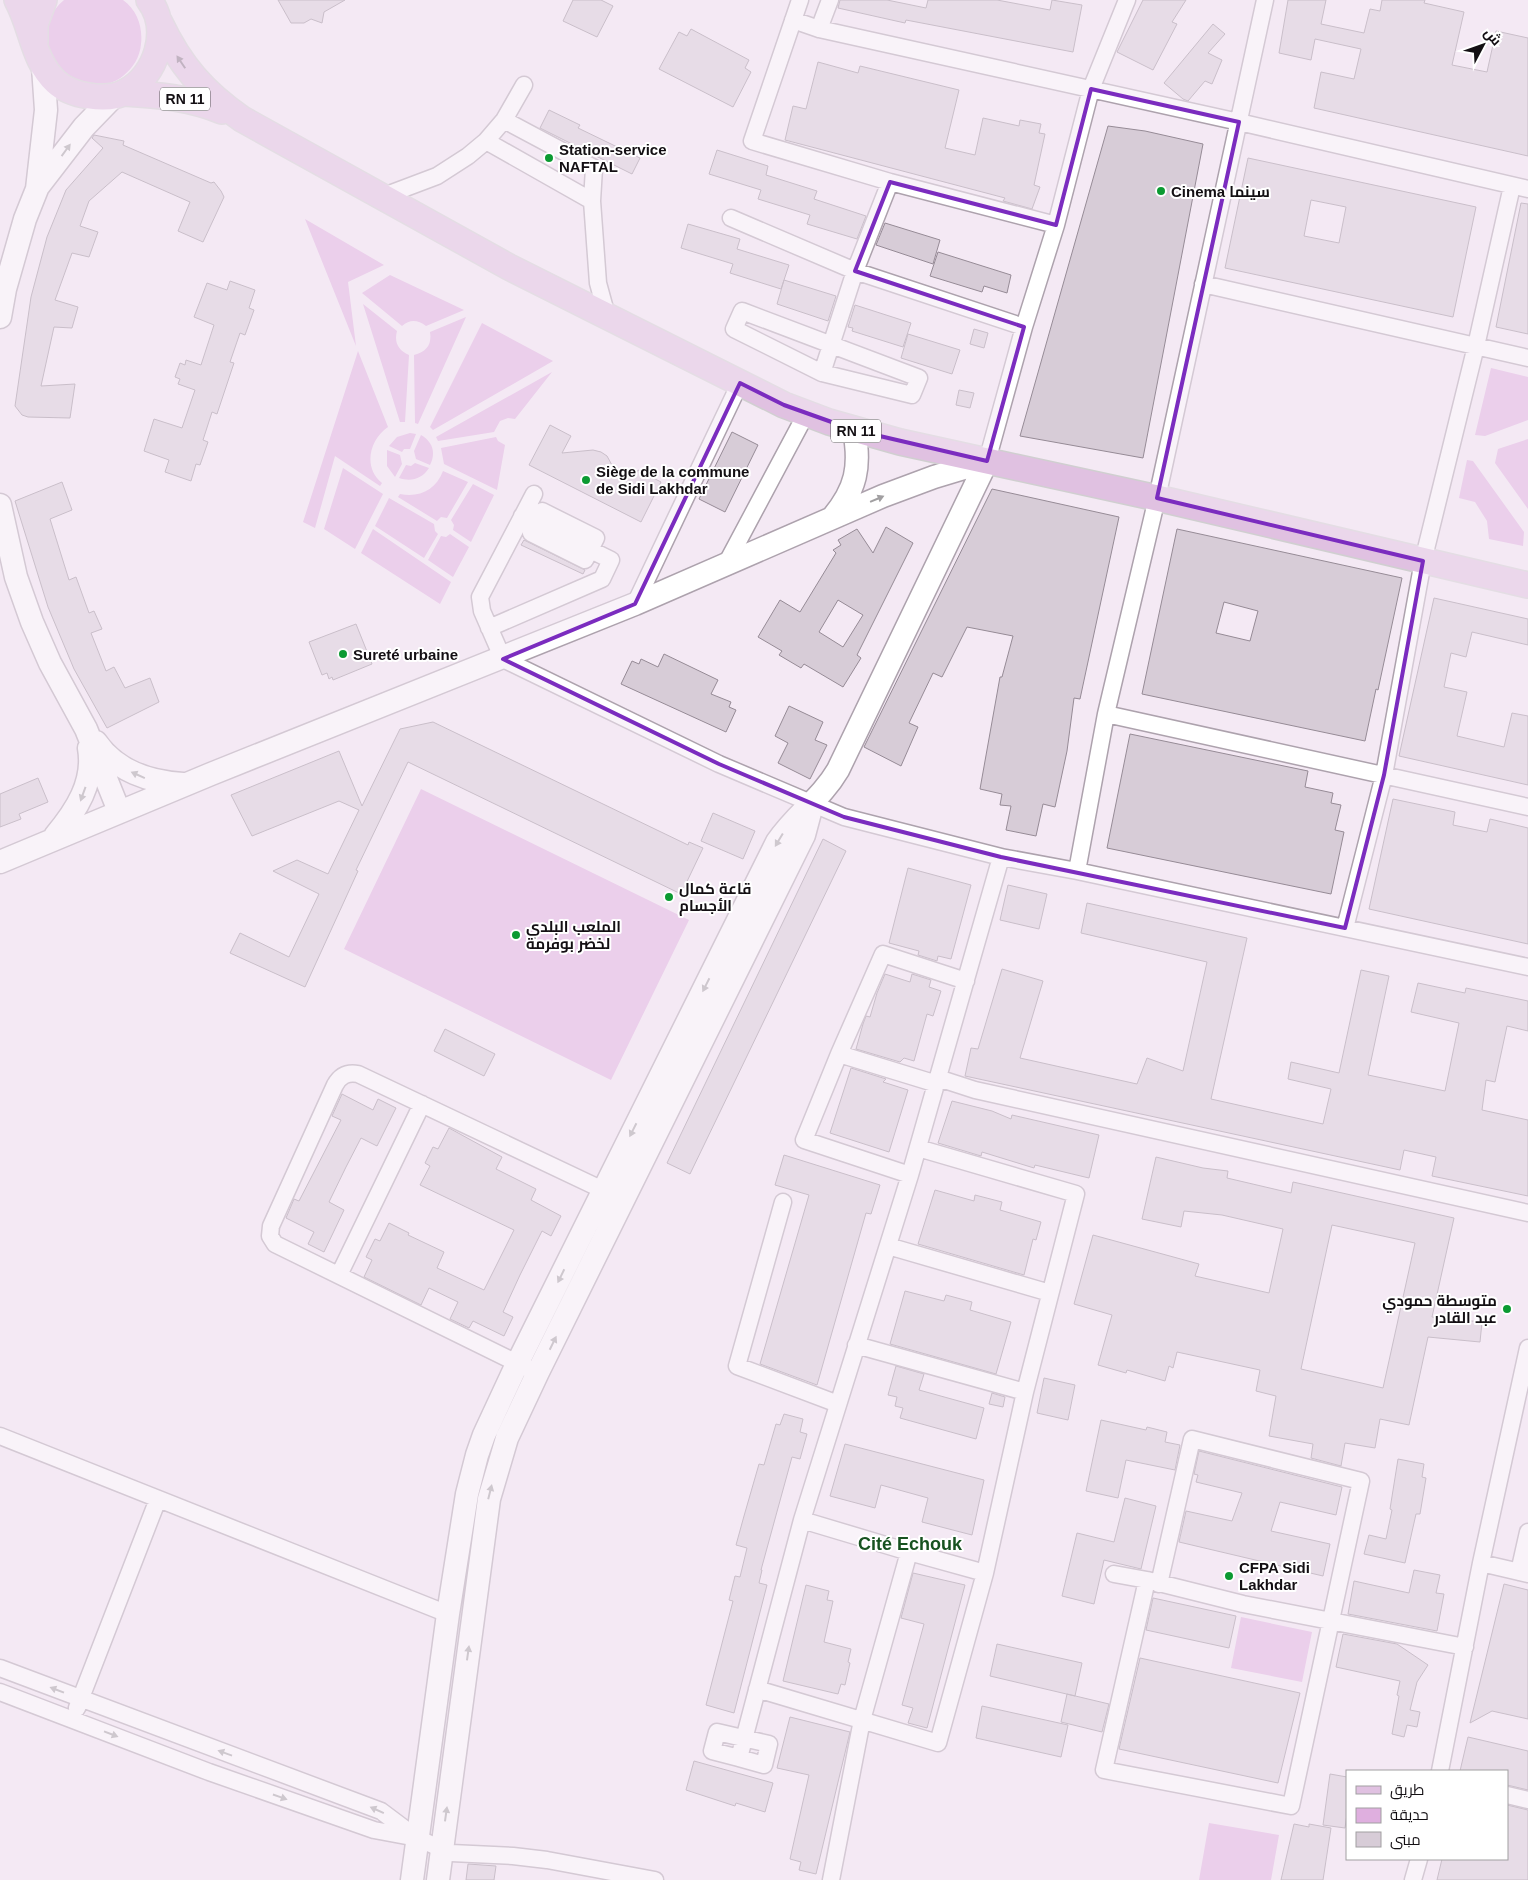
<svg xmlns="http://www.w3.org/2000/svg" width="1528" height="1880" font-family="Helvetica,Cairo,sans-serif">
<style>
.green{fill:#dfafdf}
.building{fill:#d7ccd7;stroke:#968b96;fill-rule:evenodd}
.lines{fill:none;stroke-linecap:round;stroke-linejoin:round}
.minor-casing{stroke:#ada2ad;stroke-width:19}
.secondary-casing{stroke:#ada2ad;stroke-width:25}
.primary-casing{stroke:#d0cfd0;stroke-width:28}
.minor{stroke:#fff;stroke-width:16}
.secondary{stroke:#fff;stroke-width:22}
.primary{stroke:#e0c1e1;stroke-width:25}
.oneway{fill:#847184}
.oneway2{fill:#a19fa1}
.marked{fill:none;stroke:#7b2cbf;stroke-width:4;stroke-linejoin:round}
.poi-dot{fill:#0b9a32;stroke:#fff;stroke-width:2}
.labels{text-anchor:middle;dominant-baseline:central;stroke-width:4;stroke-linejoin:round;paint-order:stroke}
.shield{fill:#fff;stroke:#5a575a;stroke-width:1}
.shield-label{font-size:14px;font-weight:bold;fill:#130f13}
.poi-label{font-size:15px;font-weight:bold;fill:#130f13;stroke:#fff;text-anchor:start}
.quarter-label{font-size:18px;font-weight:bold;fill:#175220;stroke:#fff}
</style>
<rect width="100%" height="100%" fill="#f4e9f4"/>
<path class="green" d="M64,0H123C137,10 143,27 141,44C140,57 133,68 123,76C76,112 16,40 64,0Z
M305,219L384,265L348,282L356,346Z
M390,275L464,310L426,326C418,320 410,319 402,326L362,293Z
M363,304L397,331C394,342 398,350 409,355L405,422H400Z
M466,317L418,424L415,423L414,355C427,352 432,344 430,332Z
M482,323L553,361L433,430L430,427Z
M358,351L388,427C369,440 363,468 382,483L380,486L335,456L315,528L303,522Z
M1491,368L1528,377V420L1485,436L1475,435Z
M552,372L515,419L508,418L500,421L494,432L438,441L436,437Z
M410,433L416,434L410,449H404L402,452L389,446L397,437Z
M421,435C433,442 436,453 430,465L416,459L414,451Z
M496,437L498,441L505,445L497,490L444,464L441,448Z
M1528,439V509L1495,463L1498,449Z
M387,450L400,455L402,464L395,477L387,466Z
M1467,460L1473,461L1524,532L1523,546L1489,539L1487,521L1475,502L1459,498Z
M415,463L429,468C422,479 411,482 399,478L406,465L411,466Z
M343,468L383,494L355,549L324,529Z
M443,471L468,482L447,518L441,517L437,521L398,497L400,494C419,498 436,490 443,471Z
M473,484L494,495L471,542L453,530L454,525L451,520Z
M389,498L434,524L435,531L438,534L424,558L375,526Z
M373,529L451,582L440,604L361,553Z
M450,534L469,547L453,577L428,560L441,536L446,537Z
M421,789L689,920L611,1080L344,949Z
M1241,1617L1312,1632L1302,1682L1231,1668Z
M1209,1823L1279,1835L1271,1880H1199Z"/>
<path class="building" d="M278,0H345L324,12L322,23L311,19L304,23H291Z
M573,0H601L613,6L597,37L563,21Z
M840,0H887L926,8L928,0H997L1050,10L1052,0L1082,5L1073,52L906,20L905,23L838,8Z
M1143,0H1186L1172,22L1177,24L1153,70L1117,52Z
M1288,0H1326L1321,24L1364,33L1370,9L1380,11L1382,0H1425L1424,3L1464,12L1452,65L1487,72L1496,31L1528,38V156L1314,108L1321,72L1354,79L1361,49L1315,39L1311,60L1279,53Z
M1213,24L1225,34L1208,53L1222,60L1212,84L1205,81L1188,101L1183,99L1164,83Z
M691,29L749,60L745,68L751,72L733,107L659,69L679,32L687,36Z
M818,62L858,73L860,66L959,90L945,148L975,155L983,118L1019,126L1020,120L1041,124L1039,133L1045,134L1034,185L1040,187L1032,209L1003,201L1005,198L785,140L793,106L806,109Z
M549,110L580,125L578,128L640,158L632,174L540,128Z
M1108,126L1145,131L1203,144L1143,458L1020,436Z
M94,135L124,141L123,145L211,183L214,182L221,191L224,197L203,242L178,231L190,202L122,172L89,201L80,226L98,232L89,257L72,253L55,300L78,307L72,328L54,327L41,386L75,384L70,418L28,417L22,415L15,406L31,297L47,237L66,190L103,148L92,138Z
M717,150L768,166L766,175L817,191L814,199L866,216L857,239L807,224L810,215L758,199L761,190L709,174Z
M1248,158L1476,207L1453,317L1225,268ZM1311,200L1346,207L1339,243L1304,236Z
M1521,203L1528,204V334L1496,327Z
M885,223L940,240L933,264L876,245Z
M688,224L740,239L737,249L789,265L781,289L730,273L733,264L681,248Z
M938,252L1011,275L1007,293L984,286L982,292L930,276Z
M784,280L836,296L828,321L777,304Z
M230,281L255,290L249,308L254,310L245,335L240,333L230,362L234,363L217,414L212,412L203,440L208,442L200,465L196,464L191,481L165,472L169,460L144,451L154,419L182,428L195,390L178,384L180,379L175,377L180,363L185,365L186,360L201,365L214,325L194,317L207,283L227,290Z
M855,305L911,323L903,347L852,331L853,328L848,327Z
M974,329L988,333L984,348L970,344Z
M908,334L960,350L952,374L901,358Z
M959,390L974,393L970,408L956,405Z
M550,425L571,436L562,453L593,450L601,452L607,456L613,467L634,478L638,470L661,482L641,522L529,465Z
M732,432L758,445L725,512L699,499Z
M62,482L72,510L50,519L69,580L76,577L89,613L94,611L102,629L91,633L106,671L114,667L125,688L150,678L159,702L107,728L74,669L48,607L15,501Z
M992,489L1119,517L1080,699L1074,698L1067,751L1055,807L1043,804L1036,836L1006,830L1011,806L1000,805L1002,794L980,789L1000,677H1002L1013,636L967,627L942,677L933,673L909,723L918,727L901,766L864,747Z
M886,527L913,543L857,655L861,658L843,687L804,664L801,668L779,655L782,651L758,637L780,600L800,612L836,553L833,550L841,545L838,540L857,529L873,553ZM838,600L863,615L843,647L819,632Z
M1177,529L1402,578L1378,690L1376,689L1365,741L1142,694ZM1224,602L1258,611L1250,641L1216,633Z
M524,540L585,570L583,574L521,545Z
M1434,598L1528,619V645L1472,632L1466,657L1451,653L1444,687L1467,692L1457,736L1504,747L1512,713L1528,716V785L1399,756Z
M356,624L372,664L333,680L332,677L329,679L327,673L322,675L309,642Z
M664,654L718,680L711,694L731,702L729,707L736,710L726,732L621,684L632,661L639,664L641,659L658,667Z
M789,706L823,722L815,740L827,745L810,779L778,763L788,743L775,736Z
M433,722L688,845L689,842L703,848L681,894L408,762L356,870L358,871L305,987L230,953L240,933L289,957L319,894L273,871L297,860L328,874L359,810L339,801L252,836L231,795L339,751L362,806L400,729Z
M1130,734L1308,771L1305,787L1333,793L1331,803L1341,805L1335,830L1344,832L1331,894L1107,848Z
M38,778L48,802L19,814L21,819L0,827V794Z
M1393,799L1455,812L1453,825L1487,832L1490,819L1528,828V944L1369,909Z
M713,813L755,831L743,859L701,841Z
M823,839L846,851L690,1174L667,1163Z
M908,868L971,885L951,959L938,956L937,961L918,955L919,951L889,943Z
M1008,885L1047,894L1039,929L1000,920Z
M1087,903L1247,938L1211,1099L1323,1124L1331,1089L1288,1079L1291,1062L1339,1073L1361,970L1389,976L1368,1075L1445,1091L1459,1023L1411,1012L1418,983L1465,993L1466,988L1528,1001V1031L1507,1026L1495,1082L1486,1080L1482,1110L1528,1120V1196L1432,1176L1436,1157L1404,1150L1400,1170L965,1076L971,1048L978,1049L1002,969L1043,981L1020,1058L1137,1084L1147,1058L1183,1071L1207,962L1081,933Z
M885,974L910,982L912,974L931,980L929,987L941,991L933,1016L927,1014L914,1061L904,1058L900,1062L856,1049L863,1024L866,1016L870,1017L877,993Z
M445,1029L495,1054L484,1076L434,1051Z
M851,1068L886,1079L883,1082L908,1090L889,1152L830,1133Z
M342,1094L373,1110L378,1099L396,1108L377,1146L361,1138L346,1167L329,1202L344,1210L324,1252L308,1244L314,1232L286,1218L294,1199L299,1201L341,1120L332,1116Z
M952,1101L992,1111L1011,1119L1012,1115L1099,1135L1089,1178L1035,1165L1034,1168L982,1152L981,1156L938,1143Z
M449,1128L502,1157L496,1169L536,1189L531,1200L561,1216L551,1236L542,1231L520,1275L503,1312L513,1317L504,1336L473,1321L469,1328L450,1319L458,1302L429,1288L421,1305L364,1277L372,1260L366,1257L375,1239L380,1241L389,1223L409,1233L408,1235L444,1252L437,1268L484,1290L514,1230L420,1185L430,1166L425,1163L433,1147L438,1149Z
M784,1155L880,1185L871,1214L866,1213L817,1385L760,1364L809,1195L775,1185Z
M1156,1157L1203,1168L1228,1171L1227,1178L1291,1193L1293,1182L1454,1218L1432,1317L1482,1322L1480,1342L1428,1337L1409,1425L1380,1419L1375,1448L1345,1443L1341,1466L1311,1458L1313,1444L1269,1436L1276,1396L1256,1391L1260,1370L1177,1352L1173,1368L1169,1366L1165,1381L1127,1370L1126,1373L1098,1365L1112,1315L1074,1304L1093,1235L1199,1264L1195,1276L1269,1293L1283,1229L1222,1215L1184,1211L1181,1227L1142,1219ZM1332,1225L1415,1243L1383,1388L1301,1369Z
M935,1190L974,1201L975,1195L1002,1202L1000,1210L1041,1222L1036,1240L1033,1239L1024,1275L918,1244Z
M905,1291L944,1301L946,1295L972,1302L970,1310L1011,1322L996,1374L890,1344Z
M896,1366L924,1374L919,1390L984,1408L976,1439L900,1418L903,1408L895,1406L897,1397L888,1395Z
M1044,1378L1075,1385L1068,1420L1037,1413Z
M992,1393L1005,1397L1003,1407L989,1404Z
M784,1414L803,1419L800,1432L807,1434L800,1459L792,1457L761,1570H762L759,1583L767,1585L734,1713L706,1705L733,1601L729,1600L735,1576L740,1577L747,1548L736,1545L744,1516L759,1464L764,1465L776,1424L780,1425Z
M1101,1420L1146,1430L1147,1427L1167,1432L1165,1442L1180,1445L1175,1470L1126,1460L1118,1498L1086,1491Z
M845,1444L984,1480L972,1535L922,1522L928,1498L881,1485L875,1508L830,1496Z
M1199,1451L1342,1487L1336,1515L1280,1502L1271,1531L1330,1544L1323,1576L1179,1542L1186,1511L1232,1521L1242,1493L1196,1482L1198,1475L1194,1474Z
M1398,1459L1424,1464L1422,1477L1426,1478L1420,1514H1416L1405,1563L1364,1554L1369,1535L1386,1539L1392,1510L1390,1509Z
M1125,1498L1156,1506L1141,1569L1104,1560L1094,1604L1062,1596L1077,1533L1114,1542Z
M1414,1570L1440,1575L1436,1593L1444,1594L1437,1631L1348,1614L1354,1581L1409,1593Z
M913,1573L965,1585L927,1728L908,1723L913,1708L902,1705L924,1624L901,1618Z
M1504,1584L1528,1590V1719L1492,1711L1470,1723Z
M806,1585L829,1591L827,1600L833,1601L824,1642L851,1649L848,1662L850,1663L845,1685L841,1684L838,1694L783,1681Z
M1153,1598L1236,1616L1229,1648L1146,1630Z
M1343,1634L1397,1644L1428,1665L1417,1682L1410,1710L1420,1712L1417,1727L1407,1725L1404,1737L1392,1734L1399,1696L1397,1695L1400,1681L1336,1667Z
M997,1644L1082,1663L1075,1696L990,1676Z
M1140,1658L1300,1693L1278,1783L1119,1749Z
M1067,1694L1109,1704L1102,1732L1061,1722Z
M982,1706L1068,1725L1061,1757L976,1738Z
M790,1717L850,1732L816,1874L799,1870L801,1862L790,1859L809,1775L777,1768Z
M1468,1737L1528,1751V1790L1507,1785V1771H1460Z
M694,1761L773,1783L765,1812L736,1803L735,1806L686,1790Z
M1330,1774L1347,1777V1814L1345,1828L1323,1825Z
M1507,1805L1528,1810V1880H1437L1442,1859H1507Z
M1294,1824L1309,1827V1824L1331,1828L1323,1880H1281Z
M468,1864L496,1866L494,1880H466Z"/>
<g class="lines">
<g class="minor-casing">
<path id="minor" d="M800,0L752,141L890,182L1056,225
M793,20L819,29L1239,122L1528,189
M819,29L830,0
M504,120L524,85
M486,141L504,120L594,168L592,201
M384,196L437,176L468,156L486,141L592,201L598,283L607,316
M731,218L855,271L1024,327
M1203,284L1528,358
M822,373L734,329L742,311L919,378L912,395L822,373L855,271L890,182
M987,461L1024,327L1056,225L1091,89L1127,0
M534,494L480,597L482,611L503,659L719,764L844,817L1001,857L1077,871L1528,967
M542,511L596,538L585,560L531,533Z
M725,566L806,414
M635,604L740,383
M489,628L602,579L611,560L522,516
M1106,714L1528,807
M1077,871L1106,714L1157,498L1265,0
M1345,928L1384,775L1423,561L1476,346L1512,186
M839,1054L883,954L966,981
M938,1078L975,1090L1528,1213
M910,1175L804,1140L839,1054L937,1084
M783,1202L737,1366L838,1404
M888,1246L1050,1293
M339,1275L422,1104
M856,1345L1025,1392
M527,1368L275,1244L270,1236L271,1226L335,1085C340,1076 347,1072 358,1074L603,1190
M0,1436L448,1614
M802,1520L909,1552L985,1573
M1481,1563L1528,1574
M1519,1572L1528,1532
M1114,1574L1147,1580L1243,1604L1465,1647
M1147,1580L1104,1770L1291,1806L1361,1481L1192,1439L1159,1584
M0,1668L381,1811L417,1838
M757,1689L938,1743L985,1573L1025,1392L1076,1194L918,1148
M0,1692L209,1772L374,1830L417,1838L451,1853L513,1856L547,1860L655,1880
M77,1708L158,1499
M739,1758L764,1765L769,1744L717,1732L712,1751L739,1758L802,1520L910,1175L1001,857
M1440,1771L1481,1563L1528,1348
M1507,1795L1528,1800
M831,1880L862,1720L909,1552
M1413,1880L1419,1859"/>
</g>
<g class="secondary-casing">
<path id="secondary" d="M37,188L84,127L115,95
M0,317L5,289L25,219L37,189L46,110L43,67
M0,505L16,577L32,622L50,663L86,729L119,811
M833,517C856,489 861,467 854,430
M96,742C116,771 150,782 183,784
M55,836C76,811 95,782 89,748
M0,862L211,774L635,604L883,496L934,477L987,461
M412,1880L448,1614L467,1494L477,1455L484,1435L517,1364L777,842C796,814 821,799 838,770L987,461
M438,1880L489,1499L507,1438L538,1372L804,835L812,805"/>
</g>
<g class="primary-casing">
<path id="primary" d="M17,0C32,27 33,61 56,82C71,96 107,102 125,92C157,76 171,29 149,0
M160,23C180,65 203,92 242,119L509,267L784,405L829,422L900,442L1157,498L1528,585
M35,42V24L44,0
M124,93C158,95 191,98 222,111"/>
</g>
<use href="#minor" class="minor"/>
<use href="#secondary" class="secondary"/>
<use href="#primary" class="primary"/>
</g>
<defs><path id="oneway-solid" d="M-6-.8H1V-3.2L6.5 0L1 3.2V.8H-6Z" transform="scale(1.25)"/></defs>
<use class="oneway" href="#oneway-solid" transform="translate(181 62) rotate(-124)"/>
<g class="oneway2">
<use href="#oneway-solid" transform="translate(66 150) rotate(-54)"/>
<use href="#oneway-solid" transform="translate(877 499) rotate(-23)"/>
<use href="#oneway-solid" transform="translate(138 775) rotate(-156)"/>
<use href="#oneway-solid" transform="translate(83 794) rotate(110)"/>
<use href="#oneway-solid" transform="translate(779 840) rotate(121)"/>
<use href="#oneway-solid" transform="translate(706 985) rotate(117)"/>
<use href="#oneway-solid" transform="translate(633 1130) rotate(117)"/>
<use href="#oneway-solid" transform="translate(561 1276) rotate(116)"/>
<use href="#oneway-solid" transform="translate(553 1343) rotate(-64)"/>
<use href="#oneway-solid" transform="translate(490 1492) rotate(-76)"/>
<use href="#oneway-solid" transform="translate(468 1653) rotate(-82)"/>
<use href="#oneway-solid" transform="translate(57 1690) rotate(-159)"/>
<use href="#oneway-solid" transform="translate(111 1734) rotate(21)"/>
<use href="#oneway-solid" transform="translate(225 1753) rotate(-160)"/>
<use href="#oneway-solid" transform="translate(280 1797) rotate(19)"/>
<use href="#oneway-solid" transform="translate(377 1810) rotate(-156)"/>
<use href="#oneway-solid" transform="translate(446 1814) rotate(-82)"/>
</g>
<path d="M0 0H1528V1880H0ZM1091,89L1239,122L1157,498L1423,561L1384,775L1345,928L1001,857L844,817L719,764L503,659L635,604L740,383L784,405L854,430L987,461L1024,327L855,271L890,182L1056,225Z" fill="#f4e9f4" fill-opacity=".55" fill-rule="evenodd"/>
<path class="marked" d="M1091,89L1239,122L1157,498L1423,561L1384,775L1345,928L1001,857L844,817L719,764L503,659L635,604L740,383L784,405L854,430L987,461L1024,327L855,271L890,182L1056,225Z"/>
<g class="poi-dot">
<circle cx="549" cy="158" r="5"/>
<circle cx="1161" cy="191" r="5"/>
<circle cx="586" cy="480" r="5"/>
<circle cx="343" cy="654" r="5"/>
<circle cx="669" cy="897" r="5"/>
<circle cx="516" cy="935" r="5"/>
<circle cx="1507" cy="1309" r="5"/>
<circle cx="1229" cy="1576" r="5"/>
</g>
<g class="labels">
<g class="shield">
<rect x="160" y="87.5" width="50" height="23" rx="4"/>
<rect x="831" y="419.5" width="50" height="23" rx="4"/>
</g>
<g class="shield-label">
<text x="185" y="99">RN 11</text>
<text x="856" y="431">RN 11</text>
</g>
<g class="poi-label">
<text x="559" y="149">Station-service<tspan x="559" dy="17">NAFTAL</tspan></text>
<text x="1171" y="191">Cinema سينما</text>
<text x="596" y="471">Siège de la commune<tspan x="596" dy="17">de Sidi Lakhdar</tspan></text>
<text x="353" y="654">Sureté urbaine</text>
<text x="679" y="888">قاعة كمال<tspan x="679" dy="17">الأجسام</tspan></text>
<text x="526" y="926">الملعب البلدي<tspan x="526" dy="17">لخضر بوفرمة</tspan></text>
<text x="1497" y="1300" text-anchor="end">متوسطة حمودي<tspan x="1497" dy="17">عبد القادر</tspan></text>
<text x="1239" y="1567">CFPA Sidi<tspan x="1239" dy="17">Lakhdar</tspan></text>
</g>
<g class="quarter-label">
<text x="910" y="1544">Cité Echouk</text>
</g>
</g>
<rect x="1346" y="1770" width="162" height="90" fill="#ffffff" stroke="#a19fa1"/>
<rect x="1356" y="1786" width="25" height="8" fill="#e0c1e1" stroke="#a19fa1"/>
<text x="1390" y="1795" font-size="15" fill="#130f13">طريق</text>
<rect x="1356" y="1808" width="25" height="15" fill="#dfafdf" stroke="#a19fa1"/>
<text x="1390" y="1820" font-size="15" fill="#130f13">حديقة</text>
<rect x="1356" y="1832" width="25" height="15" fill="#d7ccd7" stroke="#a19fa1"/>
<text x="1390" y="1845" font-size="15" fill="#130f13">مبنى</text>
<g transform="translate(1483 45) rotate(49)" stroke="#ffffff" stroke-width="4" paint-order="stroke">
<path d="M0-4L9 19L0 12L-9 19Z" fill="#130f13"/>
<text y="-8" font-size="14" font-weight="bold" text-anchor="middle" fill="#130f13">ش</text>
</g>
</svg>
